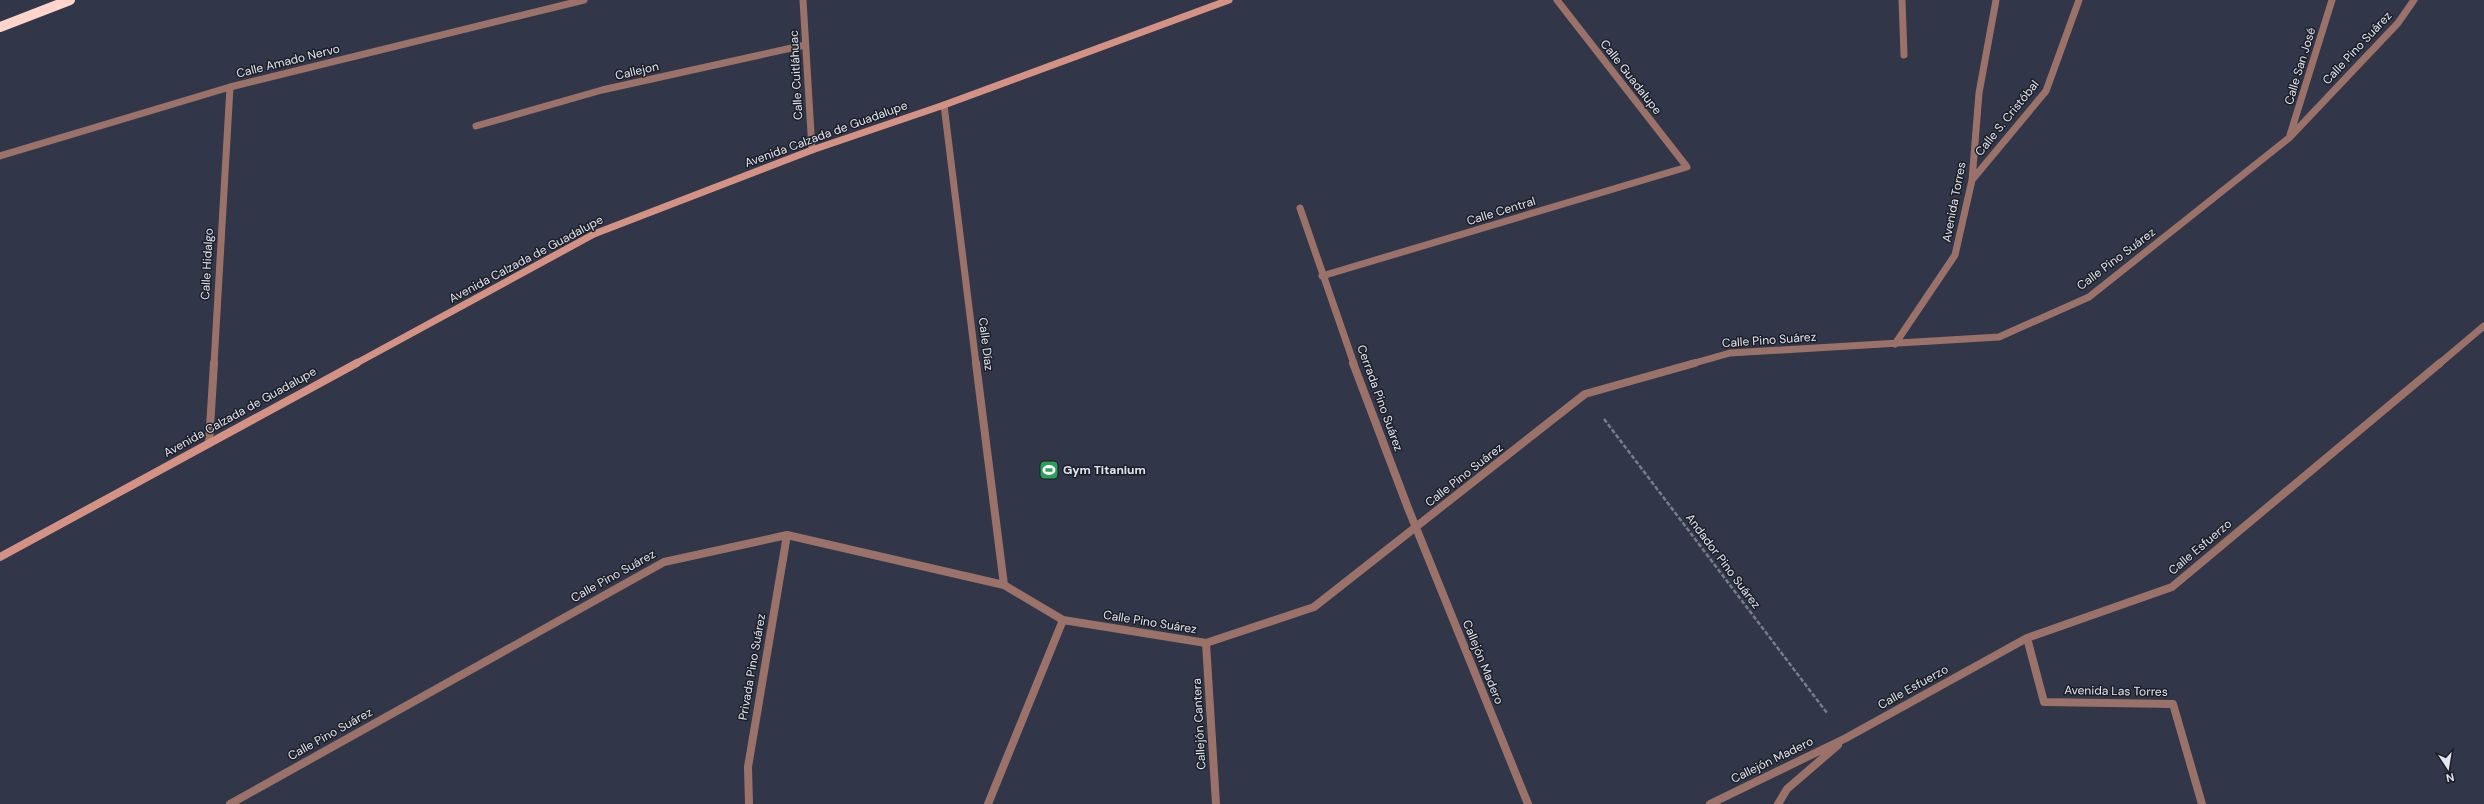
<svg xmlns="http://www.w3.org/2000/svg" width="2484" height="804" font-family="'DM Sans',sans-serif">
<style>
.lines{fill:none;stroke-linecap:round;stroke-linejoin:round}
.path{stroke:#787d8c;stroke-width:2.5;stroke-dasharray:4.5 2;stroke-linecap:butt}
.street-far1{stroke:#9b7269;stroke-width:7}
.street{stroke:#9b7269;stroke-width:8}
.secondary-far1{stroke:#d49284;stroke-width:7}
.secondary{stroke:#d49284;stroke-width:8}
.highway{stroke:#fed4cb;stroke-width:10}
.labels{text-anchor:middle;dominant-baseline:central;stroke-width:3;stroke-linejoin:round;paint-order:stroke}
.street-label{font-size:12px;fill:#e2e6f1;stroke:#1b1e26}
.poi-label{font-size:12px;font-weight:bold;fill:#e2e6f1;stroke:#1b1e26;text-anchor:start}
</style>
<rect width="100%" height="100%" fill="#313648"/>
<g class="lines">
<path class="path" d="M1604,419L1827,713"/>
<path class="street-far1" d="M803,0L812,150
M1902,0L1904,55
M944,105L976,364
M476,126L602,90L805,45
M2290,135L2332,0
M0,156L230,87L584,0
M1972,180L2046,91L2079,0
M1300,208L1354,364
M1322,276L1687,167L1557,0
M1895,344L1955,255L1972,180L1979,93L1996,0
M214,364L230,87
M1691,364L1730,353L1999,337L2089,297L2289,138L2398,23L2414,0
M2439,364L2484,326"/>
<path class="street" d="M976,363L1004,585
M1353,363L1408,508L1528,804
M209,443L214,363
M2027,638L2044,702L2173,704L2202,804
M1206,643L1216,804
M230,804L664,562L787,535L1004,585L1063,620L1206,643L1314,607L1585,394L1695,363
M749,804L748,767L787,535
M988,804L1063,620
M1710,804L1846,738L2027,638L2172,587L2440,363
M1778,804L1787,789L1838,745"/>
<path class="secondary-far1" d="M355,364L594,234L812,150L944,105L1229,0"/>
<path class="secondary" d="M0,557L357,363"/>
<path class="highway" d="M0,27L70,0"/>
</g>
<defs>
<g id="stadium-square" transform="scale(1)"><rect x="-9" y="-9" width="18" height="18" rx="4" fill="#2e9e5b" stroke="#1b1e26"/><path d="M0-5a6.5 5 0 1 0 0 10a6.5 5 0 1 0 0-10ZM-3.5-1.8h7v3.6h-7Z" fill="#fff"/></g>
</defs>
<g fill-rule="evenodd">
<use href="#stadium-square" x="1049" y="470"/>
</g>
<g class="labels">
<g class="street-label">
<text transform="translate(2357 48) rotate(-47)">Calle Pino Suárez</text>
<text transform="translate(288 61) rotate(-14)">Calle Amado Nervo</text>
<text transform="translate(2300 66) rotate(-73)">Calle San José</text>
<text transform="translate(637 71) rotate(-13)">Callejon</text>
<text transform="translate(796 75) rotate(-93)">Calle Cuitláhuac</text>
<text transform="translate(1631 77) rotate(52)">Calle Guadalupe</text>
<text transform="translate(2007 118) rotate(-51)">Calle S. Cristóbal</text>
<text transform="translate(826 134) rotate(-20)">Avenida Calzada de Guadalupe</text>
<text transform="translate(1954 202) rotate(-79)">Avenida Torres</text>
<text transform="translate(1501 211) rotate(-17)">Calle Central</text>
<text transform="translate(526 259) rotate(-28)">Avenida Calzada de Guadalupe</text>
<text transform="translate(2116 259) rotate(-37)">Calle Pino Suárez</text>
<text transform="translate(207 264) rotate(-87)">Calle Hidalgo</text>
<text transform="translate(1769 340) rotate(-4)">Calle Pino Suárez</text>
<text transform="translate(986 344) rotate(83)">Calle Díaz</text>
<text transform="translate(1380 398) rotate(70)">Cerrada Pino Suárez</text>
<text transform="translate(240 412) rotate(-29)">Avenida Calzada de Guadalupe</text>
<text transform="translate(1464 475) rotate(-38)">Calle Pino Suárez</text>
<text transform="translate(2200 547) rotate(-40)">Calle Esfuerzo</text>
<text transform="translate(1723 561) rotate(53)">Andador Pino Suárez</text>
<text transform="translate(613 576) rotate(-29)">Calle Pino Suárez</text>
<text transform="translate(1150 622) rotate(9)">Calle Pino Suárez</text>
<text transform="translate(1483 662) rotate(68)">Callejón Madero</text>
<text transform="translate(752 667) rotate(-80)">Privada Pino Suárez</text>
<text transform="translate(1913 687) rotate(-29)">Calle Esfuerzo</text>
<text transform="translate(2116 691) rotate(1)">Avenida Las Torres</text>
<text transform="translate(1199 724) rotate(-93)">Callejón Cantera</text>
<text transform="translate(330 734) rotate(-29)">Calle Pino Suárez</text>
<text transform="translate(1772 760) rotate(-26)">Callejón Madero</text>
</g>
<g class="poi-label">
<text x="1063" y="470">Gym Titanium</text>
</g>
</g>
<g transform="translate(2448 768) rotate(168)" stroke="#1b1e26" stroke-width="3" paint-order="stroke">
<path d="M0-3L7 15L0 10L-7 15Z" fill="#e2e6f1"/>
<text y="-6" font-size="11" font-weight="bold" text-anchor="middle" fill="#e2e6f1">N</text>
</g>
</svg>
